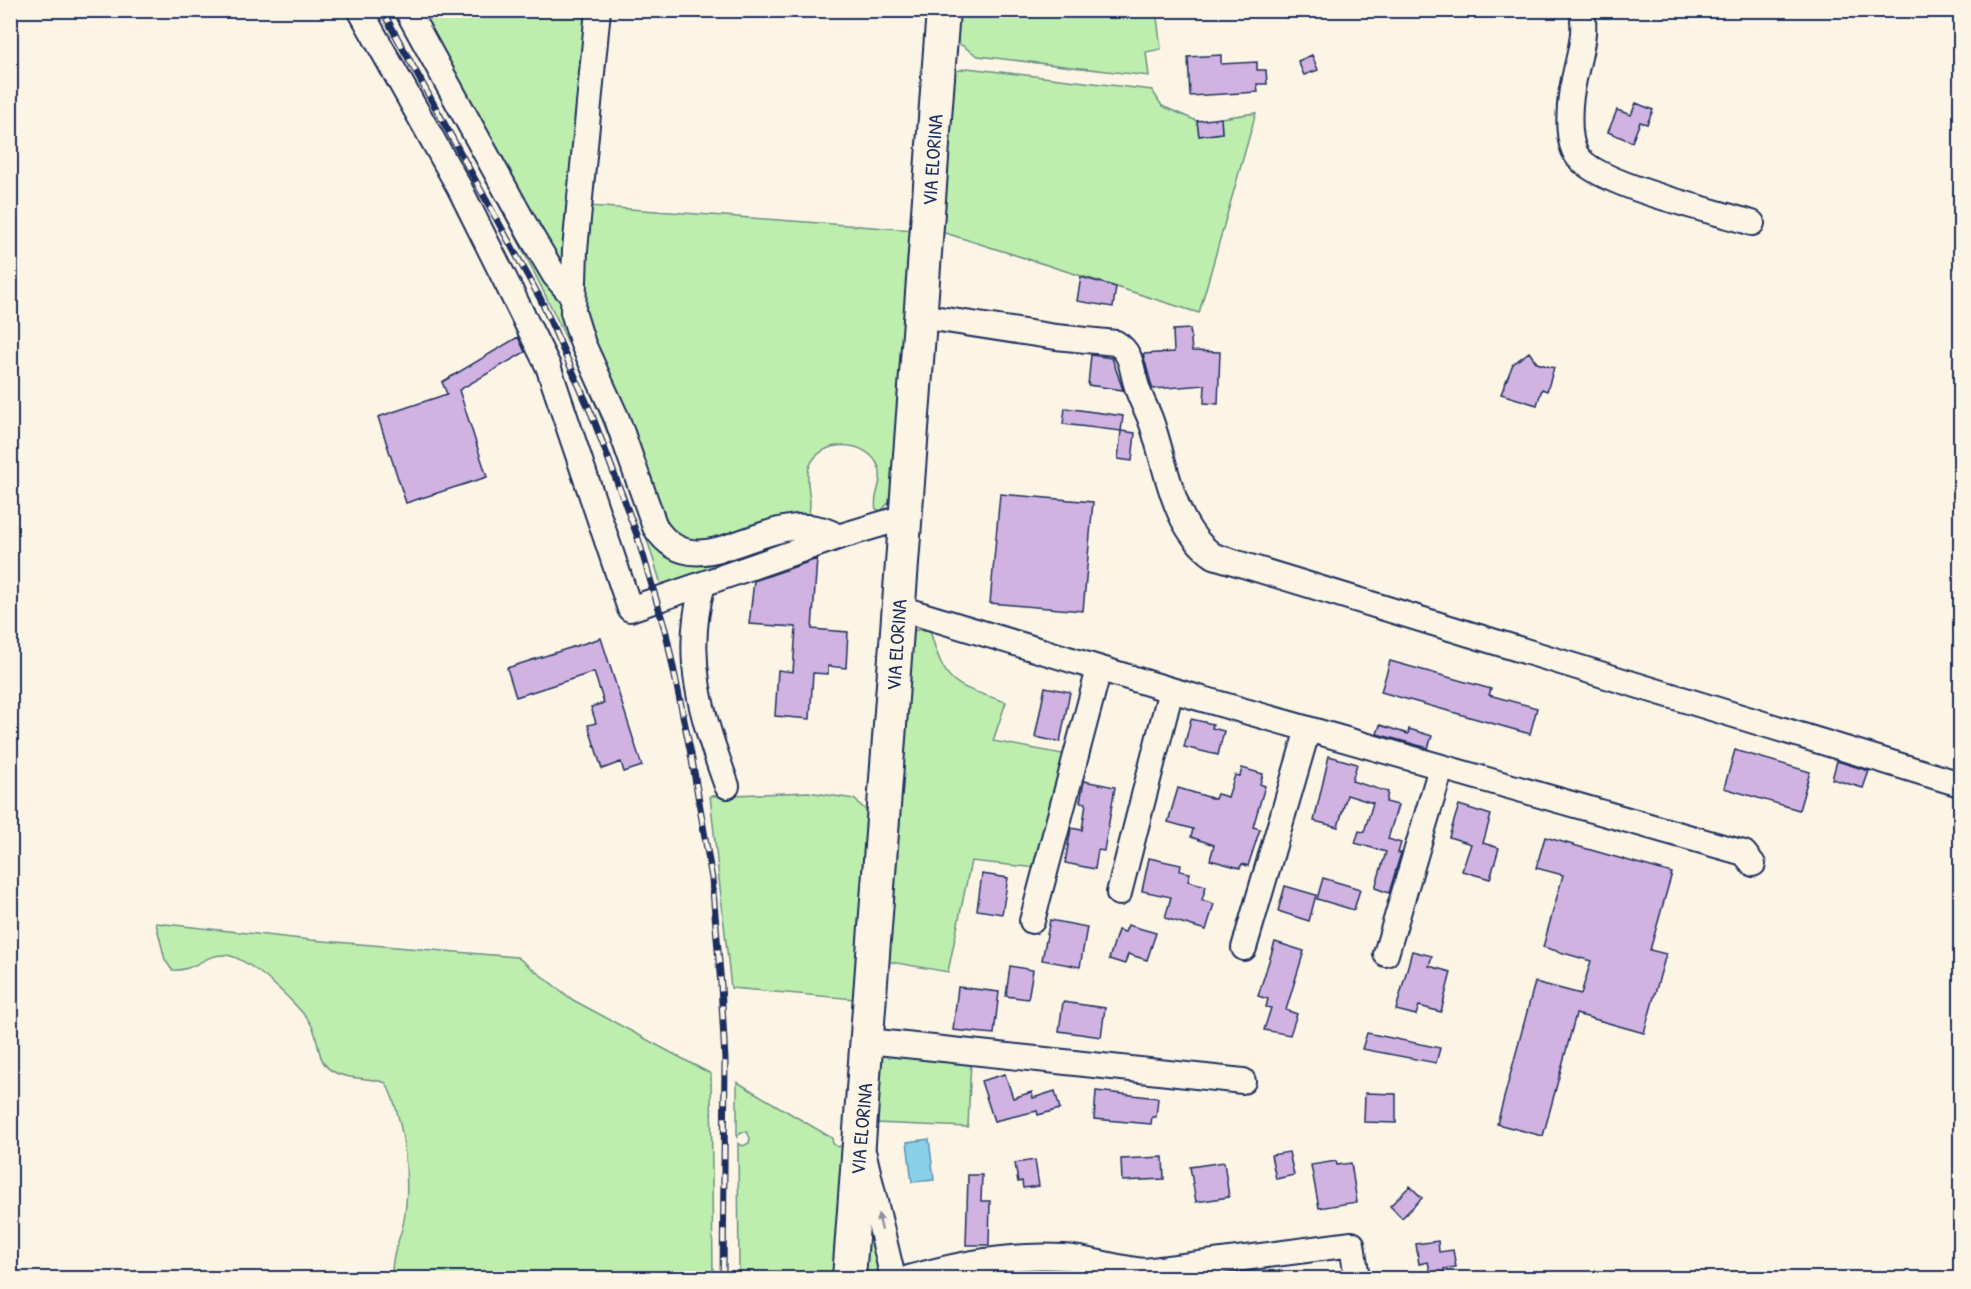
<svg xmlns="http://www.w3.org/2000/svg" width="1971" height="1289" font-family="'Patrick Hand',sans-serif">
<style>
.green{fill:#bdeead;stroke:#6c8e86;stroke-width:1.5}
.water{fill:#88d1e9;stroke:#5c90b1;stroke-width:1.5}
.building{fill:#d0b3e1;stroke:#1b2f5e;stroke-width:1.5}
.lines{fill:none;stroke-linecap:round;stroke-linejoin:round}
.minor-casing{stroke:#1b2f5e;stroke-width:28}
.major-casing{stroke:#1b2f5e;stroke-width:36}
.minor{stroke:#fcf5e5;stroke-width:24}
.major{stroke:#fcf5e5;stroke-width:32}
.rail-casing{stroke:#1b2f5e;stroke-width:7}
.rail{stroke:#fcf5e5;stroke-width:4.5;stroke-dasharray:14;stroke-linecap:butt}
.oneway{fill:#8c92a2}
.labels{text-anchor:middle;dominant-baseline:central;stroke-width:4.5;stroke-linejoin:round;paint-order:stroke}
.street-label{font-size:20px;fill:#1b2f5e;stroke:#fcf5e5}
</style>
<rect width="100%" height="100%" fill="#fcf5e5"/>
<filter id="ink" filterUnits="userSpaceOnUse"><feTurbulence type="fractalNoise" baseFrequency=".0167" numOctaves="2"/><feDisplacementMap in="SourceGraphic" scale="12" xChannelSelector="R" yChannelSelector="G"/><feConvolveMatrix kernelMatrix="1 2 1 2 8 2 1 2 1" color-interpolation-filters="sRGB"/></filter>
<g filter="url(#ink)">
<path class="green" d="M1156,10L1161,49L1146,52L1149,76L978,56L954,40L956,11Z
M393,11H402L565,309L658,545L794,531L819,535L662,588C601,379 497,199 393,11Z
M412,11H592L562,272Z
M967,68L1152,90L1162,106L1197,121L1199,136L1222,133L1221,118L1256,113L1199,313L942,232L953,72Z
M589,206L913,230L892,487L890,501L881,511L876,509C872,496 884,483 879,468C869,439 819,437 809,468C804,485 815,502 807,518L713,547L667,535L580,311Z
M911,630H930C945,686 954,685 1006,702L993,741L1068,755L1037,868L971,861L948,972L885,961Z
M808,792L854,799L869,813L855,999L731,988L710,796Z
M156,923L311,940L517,957L573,1000L711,1074L713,1278H393C389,1259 401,1238 404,1220C411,1180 404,1118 386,1083C369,1077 347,1080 332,1071C316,1061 320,1041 312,1026C301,1006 247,955 224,955C203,955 194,972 172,970L165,960Z
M884,1052L971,1059L968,1127L875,1123L877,1054Z
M737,1082L832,1138L833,1144L838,1147L844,1144L837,1278H739L738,1143L743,1146L749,1143L750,1138L747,1132H741L737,1137Z
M869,1223L886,1278H862Z"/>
<path class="water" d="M929,1139L934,1180L912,1182L907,1142Z"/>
<path class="building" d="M1221,55V64L1257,62V70H1266L1267,84H1257L1258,92L1190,96L1188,57Z
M1312,55L1318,70L1304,75L1298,61Z
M1636,103L1653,110L1647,124L1640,122L1632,142L1608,132L1617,110L1631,115Z
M1221,118L1222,133L1199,136L1197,121Z
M1081,277L1116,287L1113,307L1077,301Z
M1190,329L1192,351L1220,352L1218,404L1204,403L1205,385L1153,389L1152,387L1143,354L1174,352L1173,330Z
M518,337L525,352L459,390L487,477L406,503L378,417L447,394L442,382Z
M1529,352L1537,363L1554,368L1547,391L1542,389L1537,405L1501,394L1513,364Z
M1091,355L1112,358L1123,390L1088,385Z
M1065,408L1123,416L1121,431L1063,424Z
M1121,431L1135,433L1132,461L1118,459Z
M1000,494L1093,502L1083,611L990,603Z
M817,559L812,629L848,632L846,668L828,666V674L813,673L810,719L775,716L778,670L793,672L796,627L749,624L754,581Z
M601,638L642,766L624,772L621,762L602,769L588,725L596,723L591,707L604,703L594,672L516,697L507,668Z
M1390,661L1491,689L1489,695L1537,708L1530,734L1381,692Z
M1045,687L1070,692L1060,742L1035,737Z
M1191,719L1213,724L1212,728L1224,731L1218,755L1184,747Z
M1380,725L1408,734L1409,729L1432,736L1428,748L1377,734Z
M1735,750L1810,772L1799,810L1724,788Z
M1329,756L1357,764L1352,781L1388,792L1386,802L1398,805L1388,839L1401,843L1398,853H1401L1389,893L1375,888L1386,852L1355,843L1359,831L1364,832L1373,803L1347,795L1338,827L1314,821Z
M1837,761L1869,771L1863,788L1832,779Z
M1242,768L1263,774L1260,784L1265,786L1253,827L1260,829L1248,866L1242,864L1240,868L1210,860L1214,845L1191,837L1193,829L1168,822L1178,788L1215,799L1217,794L1228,797L1235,775L1240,776Z
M1084,781L1115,787L1104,851L1098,850L1095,869L1065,863L1071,828L1082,830L1086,803L1080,802Z
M1459,805L1491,815L1483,843L1499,848L1490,879L1462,871L1471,844L1449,837Z
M1545,837L1672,873L1650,950L1666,954L1644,1033L1576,1014L1543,1136L1497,1124L1535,982L1581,994L1591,961L1543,947L1563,875L1536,868Z
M1149,858L1181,865L1180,871L1190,873L1188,881L1206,886L1202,900L1214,904L1206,930L1165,918L1171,897L1142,891Z
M982,874L1008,878L1002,914L977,910Z
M1323,878L1360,889L1354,910L1317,899Z
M1285,886L1316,895L1309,921L1278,911Z
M1050,920L1087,927L1080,967L1042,960Z
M1128,925L1156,933L1147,960L1128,954L1125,964L1109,959L1118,930L1125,932Z
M1275,942L1304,951L1286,1010L1297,1014L1290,1035L1264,1030L1271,1008L1266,1007L1268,999L1258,996Z
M1412,951L1432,956L1429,966L1451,972L1441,1012L1419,1006L1416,1015L1396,1010Z
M1010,966L1033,970L1028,999L1006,996Z
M958,987L999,992L994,1034L953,1030Z
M1063,1002L1105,1008L1101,1037L1059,1031Z
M1367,1033L1440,1048L1436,1063L1362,1049Z
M1005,1074L1013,1098L1032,1092L1033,1098L1055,1091L1060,1109L1038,1115L1037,1111L994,1121L981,1081Z
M1096,1091L1158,1098L1156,1117H1152L1151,1124L1094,1119Z
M1365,1093L1396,1094V1123L1364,1122Z
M1289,1152L1294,1175L1276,1179L1271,1155Z
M1163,1157L1164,1179L1122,1181L1121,1159Z
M1035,1160L1039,1186L1023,1188L1022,1181L1018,1182L1015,1163Z
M1336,1161L1337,1165L1351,1163L1357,1202L1319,1208L1311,1165Z
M1224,1162L1229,1197L1196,1202L1190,1167Z
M968,1175H982L981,1201H990L989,1245H966Z
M1410,1186L1422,1198L1402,1218L1390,1206Z
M1438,1241L1439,1252L1453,1250L1456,1267L1444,1269V1273L1431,1275L1428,1262L1419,1264L1416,1244Z"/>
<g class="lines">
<g class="minor-casing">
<path id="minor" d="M360,10L459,187L548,366L630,609L838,537L905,517
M407,10L530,234L555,276L573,297
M598,10L575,250L573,312L583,344L617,419L655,527C700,597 775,496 838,537
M1582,10C1588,42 1572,73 1570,105C1569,120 1568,140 1576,154C1592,184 1715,211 1752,223
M920,316L1056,337L1116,343C1133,353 1131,370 1137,387C1140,399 1147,409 1151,421C1167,466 1172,527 1214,556L1960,784
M703,584C682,658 702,716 727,786
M899,608L1171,690L1744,853L1753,864
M1119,893L1171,690
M1032,921L1099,669
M1244,948L1308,729
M1386,954L1441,768
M868,1041L1243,1081
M864,1155L893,1278
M909,1278C957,1264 1013,1254 1063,1257C1091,1259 1117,1269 1145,1271L1352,1244L1357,1278"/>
</g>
<g class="major-casing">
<path id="major" d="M849,1278L943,10"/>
</g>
<use href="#minor" class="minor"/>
<use href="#major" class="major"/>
<g class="rail-casing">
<path id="rail" d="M382,10L541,300L592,415L637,535L666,633L691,754L712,879L721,985L725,1060L723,1278"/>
</g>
<use href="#rail" class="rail"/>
</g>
<defs><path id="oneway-solid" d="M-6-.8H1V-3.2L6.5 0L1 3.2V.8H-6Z" transform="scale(1.5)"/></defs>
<use class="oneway" href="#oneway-solid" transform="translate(880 1222) rotate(-103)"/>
</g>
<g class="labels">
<g class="street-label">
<text transform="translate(932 160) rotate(-86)">VIA ELORINA</text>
<text transform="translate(896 645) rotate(-86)">VIA ELORINA</text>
<text transform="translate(861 1129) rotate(-85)">VIA ELORINA</text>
</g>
</g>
<rect width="1971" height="1289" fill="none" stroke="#fcf5e5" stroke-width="36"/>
<rect x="18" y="18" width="1935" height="1253" fill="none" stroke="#1b2f5e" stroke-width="2" filter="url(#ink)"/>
</svg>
